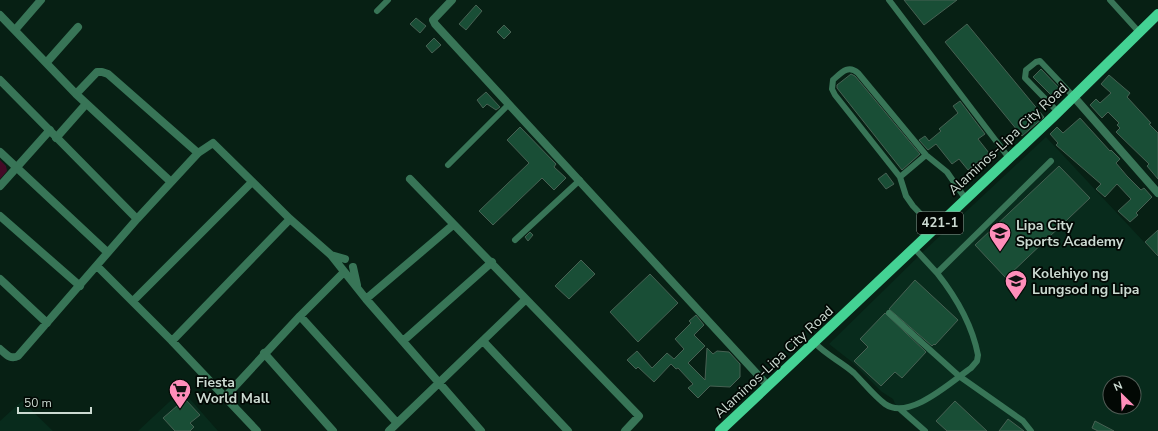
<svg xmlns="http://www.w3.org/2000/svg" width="1158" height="431" font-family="'Nunito Sans',sans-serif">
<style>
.built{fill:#082b1c;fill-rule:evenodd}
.green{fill:#440a26}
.building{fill:#194e36;stroke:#476153}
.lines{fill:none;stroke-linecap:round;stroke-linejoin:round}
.lane{stroke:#387557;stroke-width:6}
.street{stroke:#387557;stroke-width:8}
.primary{stroke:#44d294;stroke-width:10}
.labels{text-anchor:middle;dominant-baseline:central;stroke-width:3.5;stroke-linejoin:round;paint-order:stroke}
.shield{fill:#020804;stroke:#8f9b94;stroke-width:1}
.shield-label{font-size:13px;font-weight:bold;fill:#cbdad1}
.street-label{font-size:14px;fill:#cbdad1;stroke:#020804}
.poi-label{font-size:14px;font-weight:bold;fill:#cbdad1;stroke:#020804;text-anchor:start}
</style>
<rect width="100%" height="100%" fill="#072014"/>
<path class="built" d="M1046,137L1158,257V431H920L899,413L893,399L882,392L852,362L829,344L927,248ZM1110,383H1134V407H1110Z
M182,390L218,431H138Z
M22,401L53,431H0V421Z"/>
<path class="green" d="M0,160L6,166L7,171L0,179Z"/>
<path class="building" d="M904,0H957L924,25Z
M476,5L482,11L466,30L459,24Z
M416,18L426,26L420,33L410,24Z
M967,24L1044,117L1022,136L945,42Z
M504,25L511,32L504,39L497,32Z
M434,38L441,45L432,53L426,46Z
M1041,69L1064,93L1056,100L1033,77Z
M851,74L855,76L920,154L902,170L837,88V85Z
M1109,75L1130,93L1127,97L1151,123L1149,124L1158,133V179L1147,166L1149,164L1116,132L1120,128L1117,125L1119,123L1108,112L1102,118L1090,105L1096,99L1100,103L1111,93L1101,84Z
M486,92L500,107L496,110L487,104L483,108L477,100Z
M960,101L985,134L978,139L989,153L968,170L959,159L952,164L936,144L928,150L919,140L925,136L929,141L941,131L939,129L958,113L953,106Z
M1080,118L1110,151L1111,150L1120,159L1116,163L1127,176L1141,190L1144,188L1152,197L1136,213L1138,215L1130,222L1118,211L1131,199L1117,184L1105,197L1096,189L1101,184L1056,145L1058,143L1050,134L1057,127L1063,133Z
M520,127L556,164L554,167L566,178L554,190L542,178L493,225L479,211L529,163L507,140Z
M1059,166L1090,198L1006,278L975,245Z
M886,173L894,184L886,189L878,179Z
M1158,230V256L1145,242Z
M530,232L533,235L528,241L525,237Z
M581,260L595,274L569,299L555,286Z
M650,274L678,303L638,342L610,312Z
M915,280L958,320L935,345L934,344L932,346L889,309Z
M885,313L926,352L902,378L895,372L881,386L854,361L868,347L860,339Z
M696,315L704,325L694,335L705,346L688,363L705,380L707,348L713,354L717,351L729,352L740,364V377L730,387L710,386L698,398L688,388L693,384L678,368L676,369L671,364L654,382L638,367L636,369L627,360L637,351L652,368L667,353L674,359L684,349L675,339L691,323L689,321Z
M185,399L200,415L190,423L194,427L190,431H175L163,418Z
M955,401L987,431H947L936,421Z
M1008,419L1024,431H999Z
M1095,421L1114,431H1098L1092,428Z"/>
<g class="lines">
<path class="lane" d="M889,0L1009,158
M1110,0L1139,32
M377,11L388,0
M1058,112L1025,78L1026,70L1036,62L1040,61L1074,97
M448,165L509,104
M900,177L926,155
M934,228L913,206L906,196L900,177L835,95L832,89L833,80C841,73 848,64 858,73L926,155L947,172L965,198
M515,240L580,180
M914,248L937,273
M889,313L959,376L1023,421L1031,431
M815,343C826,355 842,362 854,373C864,383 874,396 885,404C909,421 951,382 971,368L977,361L978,355C972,324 956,297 937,273L1051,161
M900,409L925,431"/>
<path class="street" d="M452,0L433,20L435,24L768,386
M0,15L76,94L171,182
M15,30L41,0
M47,62L78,27
M0,80L137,219
M76,94L97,72H102L108,74L198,153
M1074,97L1158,193
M56,138L86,104
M0,152L107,252
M410,179L639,416L625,431
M0,186L50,130
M0,216L80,286
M331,255L345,259
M97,266L172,341L257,431
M353,267L357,285
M0,279L47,323
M366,299L453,225
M133,301L252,182
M300,316L397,423
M172,341L290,219
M403,341L492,262
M483,341L568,431
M0,349C6,354 10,360 18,356L137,219L198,153L213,143L290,219L331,255L366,299L481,431
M264,353L333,431
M226,396L300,316L343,273
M389,431L525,300"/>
<path class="primary" d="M720,431L1054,116L1158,14"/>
</g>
<defs>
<g id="school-pin" transform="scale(1.15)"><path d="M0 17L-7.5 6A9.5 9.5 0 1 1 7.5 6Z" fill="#ff8eba" stroke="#020804"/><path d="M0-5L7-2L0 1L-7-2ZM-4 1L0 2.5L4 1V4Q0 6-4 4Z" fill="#111"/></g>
<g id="university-pin" transform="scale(1.15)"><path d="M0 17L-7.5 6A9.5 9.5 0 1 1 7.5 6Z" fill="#ff8eba" stroke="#020804"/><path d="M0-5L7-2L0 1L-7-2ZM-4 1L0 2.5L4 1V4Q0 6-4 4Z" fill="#111"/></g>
<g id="supermarket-pin" transform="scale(1.15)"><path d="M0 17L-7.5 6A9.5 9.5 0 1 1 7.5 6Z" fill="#ff8eba" stroke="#020804"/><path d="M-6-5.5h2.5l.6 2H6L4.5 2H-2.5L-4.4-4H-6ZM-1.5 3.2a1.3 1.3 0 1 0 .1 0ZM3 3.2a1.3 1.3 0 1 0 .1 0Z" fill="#111"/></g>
</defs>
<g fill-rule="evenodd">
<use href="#school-pin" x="1000" y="233"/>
<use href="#university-pin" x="1016" y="281"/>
<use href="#supermarket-pin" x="180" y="390"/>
</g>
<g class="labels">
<rect class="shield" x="917" y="212" width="46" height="22" rx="3"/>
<g class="shield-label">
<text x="940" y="223">421-1</text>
</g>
<g class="street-label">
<text transform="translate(1008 139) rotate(-43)">Alaminos-Lipa City Road</text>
<text transform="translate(774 362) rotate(-43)">Alaminos-Lipa City Road</text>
</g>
<g class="poi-label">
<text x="1016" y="225">Lipa City<tspan x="1016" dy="16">Sports Academy</tspan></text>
<text x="1032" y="273">Kolehiyo ng<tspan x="1032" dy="16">Lungsod ng Lipa</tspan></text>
<text x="196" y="382">Fiesta<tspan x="196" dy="16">World Mall</tspan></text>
</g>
</g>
<g transform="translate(1122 395) rotate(336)"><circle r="19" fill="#020804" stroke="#525c56"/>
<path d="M0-3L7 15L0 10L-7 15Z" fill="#ff8eba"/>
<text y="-6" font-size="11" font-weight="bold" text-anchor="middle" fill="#cbdad1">N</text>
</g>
<path d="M18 407v6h73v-6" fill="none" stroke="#cbdad1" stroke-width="2"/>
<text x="24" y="407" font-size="12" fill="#cbdad1" stroke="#020804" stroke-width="3" paint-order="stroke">50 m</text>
</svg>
